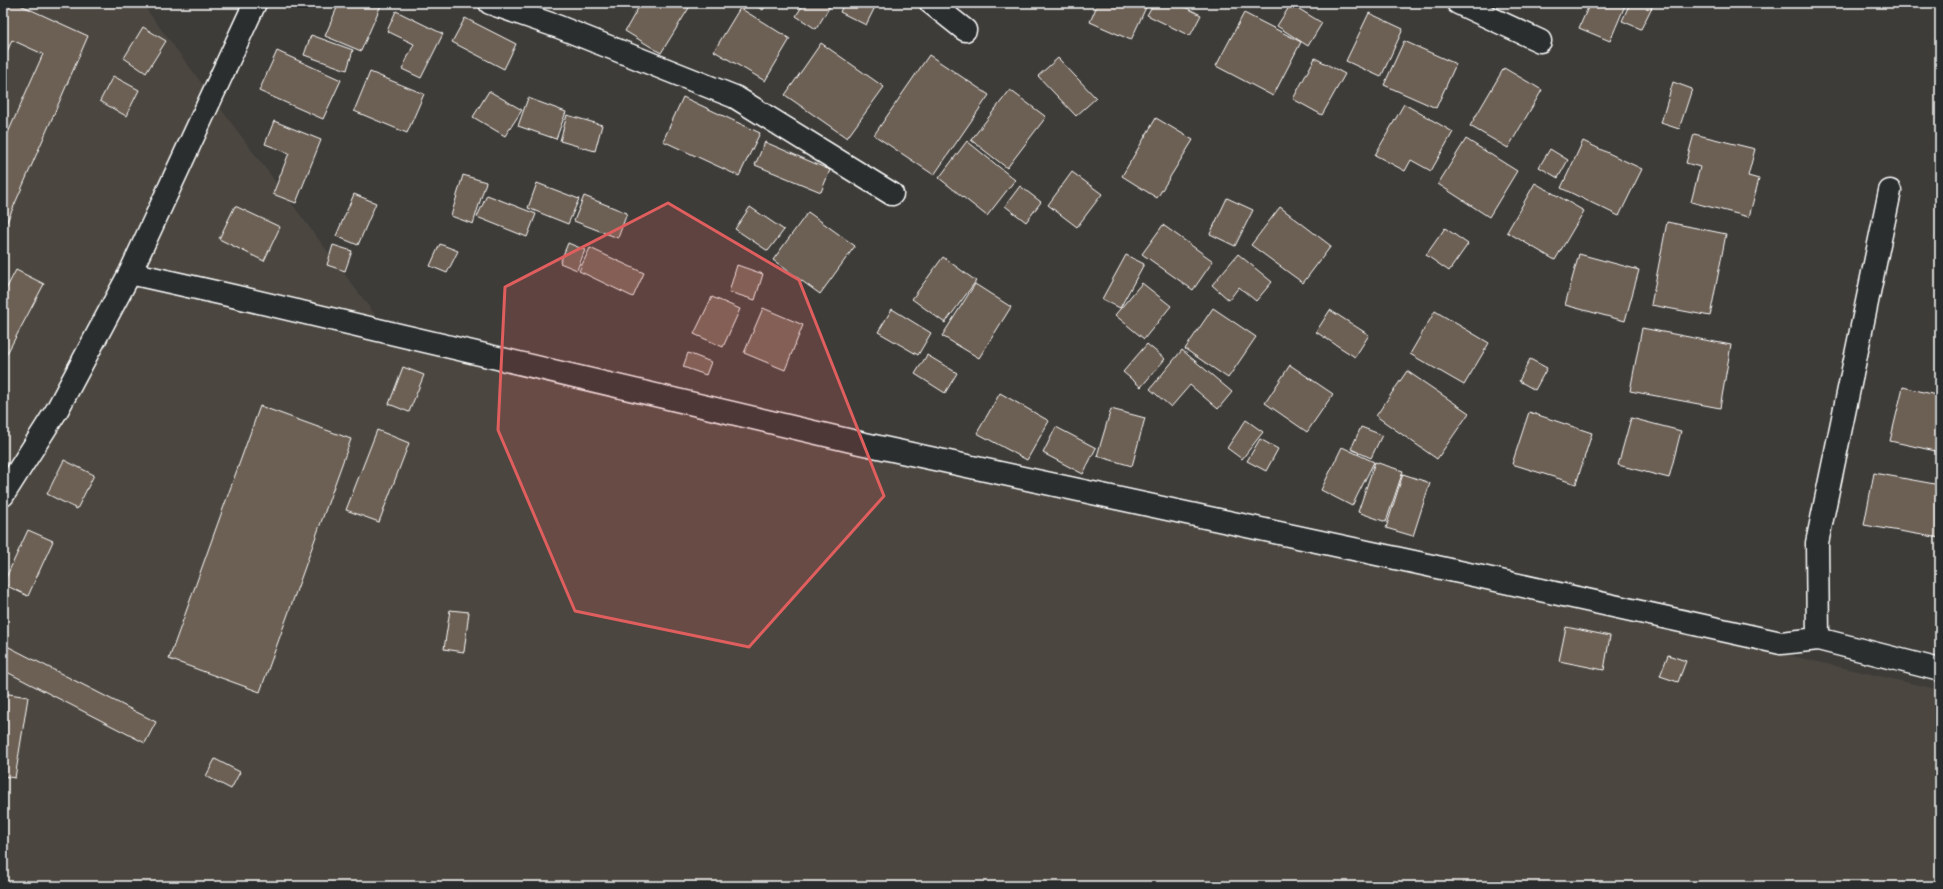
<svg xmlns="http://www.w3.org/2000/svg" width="1943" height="889" font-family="'Patrick Hand',sans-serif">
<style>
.built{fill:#4c4641}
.building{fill:#6c5e53;stroke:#fff}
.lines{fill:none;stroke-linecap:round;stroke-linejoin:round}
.street-casing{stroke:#fff;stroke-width:25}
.street{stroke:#2a2d2e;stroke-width:22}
.marked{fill:#e05e5e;fill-opacity:0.2;stroke:#e05e5e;stroke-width:3;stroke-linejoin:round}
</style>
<rect width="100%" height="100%" fill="#3e3c39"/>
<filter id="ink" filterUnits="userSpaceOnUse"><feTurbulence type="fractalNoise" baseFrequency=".025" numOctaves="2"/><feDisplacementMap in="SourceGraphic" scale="8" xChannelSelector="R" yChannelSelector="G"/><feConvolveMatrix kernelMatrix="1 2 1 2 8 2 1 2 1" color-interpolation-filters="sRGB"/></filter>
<g filter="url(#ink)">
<path class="built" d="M3,3H139L143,5L390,335L1940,690V886H3Z"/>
<path class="building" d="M3,3H16L88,36L3,231V144L43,54L12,40L3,61Z
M339,3H382L361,51L325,36Z
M641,3H692L661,53L625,31Z
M751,3H767L763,10Z
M804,3H832L816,29L796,16Z
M844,3H877L866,25L840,12Z
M1098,3H1148L1131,40L1090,22Z
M1154,3H1177L1201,15L1190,36L1147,15Z
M1590,3H1626L1610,41L1579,28Z
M1630,3H1648L1653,5L1641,29L1622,21Z
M1291,4L1322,23L1308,46L1277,26Z
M740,8L790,39L765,81L714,51Z
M396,11L443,34L421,78L402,69L414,44L387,31Z
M1244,13L1301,42L1273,96L1216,66Z
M1369,13L1403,29L1381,77L1346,61Z
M465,18L516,44L504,69L452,42Z
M143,27L166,41L146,73L124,58Z
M311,35L353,50L347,70L304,55Z
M1404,41L1456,64L1436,108L1384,85Z
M821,43L884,87L847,138L785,95Z
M277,51L341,80L323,119L259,91Z
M929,55L989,95L934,175L874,135Z
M1058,58L1096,98L1076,116L1038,76Z
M1315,58L1345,74L1322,115L1293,99Z
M1504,68L1542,90L1508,148L1470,126Z
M370,72L424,94L407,133L354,111Z
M113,76L139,90L126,116L100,101Z
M1673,82L1692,89L1679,129L1661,123Z
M1010,90L1046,117L1007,168L971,140Z
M489,91L522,110L505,136L473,117Z
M683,97L760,133L739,176L663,141Z
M528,98L566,112L556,139L518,126Z
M1404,104L1453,132L1431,171L1411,160L1405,171L1375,155Z
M567,115L602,125L595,151L560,141Z
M1156,118L1193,140L1157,198L1122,176Z
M274,121L321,140L296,203L273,194L289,153L265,144Z
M1694,134L1755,149L1748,176L1759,179L1749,217L1691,202L1700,167L1686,163Z
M1466,139L1517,171L1489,217L1438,184Z
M967,141L1015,180L987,216L939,178Z
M1583,141L1642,169L1619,216L1561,188Z
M765,142L830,170L821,192L755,165Z
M1550,149L1568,160L1558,178L1539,167Z
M1072,172L1102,194L1077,227L1048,205Z
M463,175L486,182L473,224L451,216Z
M537,183L579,199L568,224L528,208Z
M1535,183L1584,211L1555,260L1507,232Z
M1020,186L1041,202L1026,222L1005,206Z
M354,194L376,203L358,245L336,236Z
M487,195L536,214L527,237L477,217Z
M584,196L627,213L618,238L574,221Z
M1227,198L1253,210L1235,246L1210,234Z
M235,206L280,227L264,261L219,239Z
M750,207L784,230L768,251L735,229Z
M1280,207L1331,246L1303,283L1251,245Z
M808,212L855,246L820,294L773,260Z
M1667,222L1726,234L1710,316L1651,305Z
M1163,225L1213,261L1193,290L1142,254Z
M1445,228L1468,244L1449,271L1426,255Z
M568,243L585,250L577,270L560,263Z
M440,244L458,251L447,273L430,266Z
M333,245L352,251L345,271L327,265Z
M590,248L644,273L633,297L579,271Z
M1238,254L1272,282L1256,301L1239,287L1229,300L1212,285Z
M1579,254L1639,270L1625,321L1565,305Z
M1126,255L1144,264L1120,308L1102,299Z
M943,257L976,281L945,323L912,299Z
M737,265L763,274L755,300L729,292Z
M16,270L44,284L3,361V295Z
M1142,283L1171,306L1144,339L1115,315Z
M975,284L1011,307L979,358L942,336Z
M712,297L740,309L723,347L694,334Z
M763,308L803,325L785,370L744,353Z
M1213,308L1256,337L1228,378L1185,349Z
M892,309L931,333L918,355L878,332Z
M1330,310L1369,335L1355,357L1316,332Z
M1435,311L1489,343L1464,385L1410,354Z
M1642,328L1731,345L1720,408L1630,391Z
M1147,344L1165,359L1141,387L1123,372Z
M1182,350L1232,392L1218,409L1190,385L1171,407L1150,389Z
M688,353L711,362L706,375L683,367Z
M927,355L957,373L945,393L915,374Z
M1530,359L1547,368L1535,390L1519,381Z
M1290,365L1333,394L1307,432L1265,403Z
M403,367L424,375L409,412L389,404Z
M1407,371L1469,413L1437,459L1376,416Z
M1903,387L1940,396V452L1890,441Z
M1000,393L1049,421L1027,460L977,433Z
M260,406L351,439L260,692L169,659Z
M1111,409L1145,418L1132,466L1097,456Z
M1529,412L1592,433L1576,484L1512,464Z
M1631,418L1681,431L1669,478L1618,465Z
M1246,420L1263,432L1242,459L1227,448Z
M1056,427L1096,448L1083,474L1043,453Z
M1361,427L1382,435L1371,458L1351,449Z
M377,430L409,443L379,522L346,510Z
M1260,439L1278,449L1266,471L1247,461Z
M1342,447L1374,462L1352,506L1321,490Z
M64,460L94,475L77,509L47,494Z
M1375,462L1403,471L1386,522L1358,512Z
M1874,473L1940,485V538L1864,525Z
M1403,474L1430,483L1413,536L1386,528Z
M28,530L53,541L28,596L3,584Z
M450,610L469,612L464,652L444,649Z
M1566,627L1610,636L1604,670L1559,661Z
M3,644L156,722L145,743L3,670Z
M1668,655L1686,661L1678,682L1660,676Z
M3,693L28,697L15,778L3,776Z
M215,759L240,772L231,789L206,776Z"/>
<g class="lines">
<g class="street-casing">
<path id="street" d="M490,3L559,27L735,97L892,194
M931,3L965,30
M1458,3L1540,41
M130,273L233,296L860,443L1414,562L1781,643L1818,639L1940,670
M3,495L57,410L130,273L255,3
M1818,639L1817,543L1890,191"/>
</g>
<use href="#street" class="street"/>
</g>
</g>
<path class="marked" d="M668,203L799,280L884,496L749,647L575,611L498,430L505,287Z"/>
<rect width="1943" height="889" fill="none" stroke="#2a2d2e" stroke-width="16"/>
<rect x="8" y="8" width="1927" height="873" fill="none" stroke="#fff" stroke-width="1.5" filter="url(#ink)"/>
</svg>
